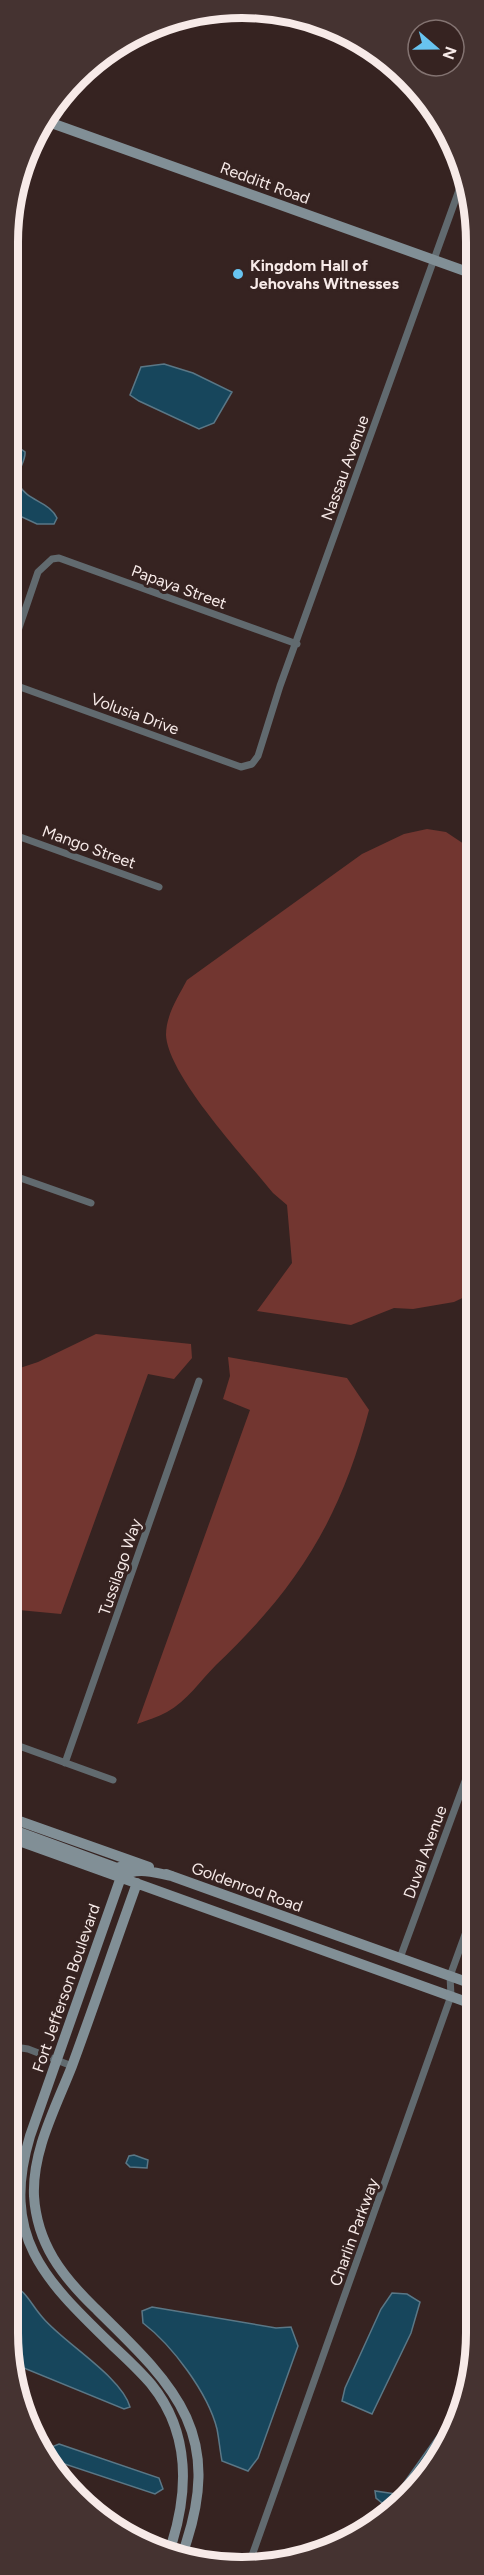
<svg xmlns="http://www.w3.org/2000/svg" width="484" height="2575" font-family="Figtree,sans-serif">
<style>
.green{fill:#723630}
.water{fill:#17465c;stroke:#5a7786;stroke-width:1.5}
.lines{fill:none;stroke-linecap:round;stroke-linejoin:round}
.street{stroke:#616a6f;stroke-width:7}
.secondary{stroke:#818f96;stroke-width:10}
.poi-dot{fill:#68c4f0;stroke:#362321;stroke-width:2}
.labels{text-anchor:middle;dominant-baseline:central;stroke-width:6;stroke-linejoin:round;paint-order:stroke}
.street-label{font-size:16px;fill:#f7eae8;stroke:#362321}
.poi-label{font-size:16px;font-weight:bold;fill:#f7eae8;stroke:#362321;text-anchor:start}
.rim{fill:none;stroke:#f7eae8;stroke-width:8}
</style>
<rect width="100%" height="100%" fill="#362321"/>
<path class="green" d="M427,829L446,832L476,852L475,1292L454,1302L413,1309L394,1308L351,1325L257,1311L292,1263L287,1205L273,1193C246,1159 168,1076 166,1035C166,1015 178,997 187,980L362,854L404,834Z
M96,1334L191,1344L192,1358L174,1379L148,1374L61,1614L8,1609V1372L38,1362Z
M228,1357L347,1378L369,1410C340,1520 298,1587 216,1665C200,1681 187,1701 167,1712C158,1717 147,1720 137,1724L250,1410L223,1399L230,1376Z"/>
<path class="water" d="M164,364L193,373L232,392L214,423L199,429L139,401L130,395L141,367Z
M21,449L25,452C26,463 14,473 19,484C26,501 49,501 57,518L54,524H37L9,511C9,494 2,457 21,449Z
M134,2155L148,2160L147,2168L130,2167L126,2163L129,2156Z
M12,2284C27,2292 32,2306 43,2318C64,2343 122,2377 130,2407L124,2409L14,2364L8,2333V2289Z
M392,2293L407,2294L420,2302L411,2333L372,2414L342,2401L345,2388L381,2309Z
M152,2307L276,2328L291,2327L298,2346L258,2458L248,2471L222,2461C220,2451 219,2439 217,2429C208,2393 172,2345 143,2323L142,2311Z
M462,2401L445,2450L396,2510L392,2511L376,2498L375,2491L396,2494Z
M59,2444L159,2478L163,2489L155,2494L59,2462L54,2465L44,2450Z"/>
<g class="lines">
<path class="street" d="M9,657L38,572L52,559L59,558L297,644
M9,683L241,767L252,764L258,756L280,686L463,179
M9,833L159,887
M9,1174L91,1203
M8,1742L113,1780
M65,1763L199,1381
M400,1958L475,1754
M8,2046L28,2049L72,2066
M249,2564L451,1996L450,1976L475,1907"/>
<path class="secondary" d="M43,120L476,275
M8,1817L149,1867
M8,1828L117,1868L134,1862
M8,1837L475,2005
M166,1874L475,1985
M137,1883C115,1944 94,2006 72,2066C56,2107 32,2151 34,2196C37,2244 62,2276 95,2308C177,2388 226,2434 182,2555
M169,2552C189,2494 191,2433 151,2384C139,2370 125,2357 112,2345C44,2279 0,2237 30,2136L121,1877C137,1866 155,1873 172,1876"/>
</g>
<circle class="poi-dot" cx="238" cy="274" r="6"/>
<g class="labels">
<g class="street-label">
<text transform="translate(265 183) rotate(20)">Redditt Road</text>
<text transform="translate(345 468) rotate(-70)">Nassau Avenue</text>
<text transform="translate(179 587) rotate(20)">Papaya Street</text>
<text transform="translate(135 714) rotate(20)">Volusia Drive</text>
<text transform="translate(89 847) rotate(20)">Mango Street</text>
<text transform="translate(120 1567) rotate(-71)">Tussilago Way</text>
<text transform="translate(425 1852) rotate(-70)">Duval Avenue</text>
<text transform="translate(247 1887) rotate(20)">Goldenrod Road</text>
<text transform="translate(66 1988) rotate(-71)">Fort Jefferson Boulevard</text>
<text transform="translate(354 2232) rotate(-70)">Charlin Parkway</text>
</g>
<g class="poi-label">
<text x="250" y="265">Kingdom Hall of<tspan x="250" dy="18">Jehovahs Witnesses</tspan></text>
</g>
</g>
<path d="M0 0H484V2575H0ZM242 18H242A224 224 0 0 1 466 242V2333A224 224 0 0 1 242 2557H242A224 224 0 0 1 18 2333V242A224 224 0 0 1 242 18Z" fill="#453331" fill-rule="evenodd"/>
<path class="rim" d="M242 18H242A224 224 0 0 1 466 242V2333A224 224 0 0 1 242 2557H242A224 224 0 0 1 18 2333V242A224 224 0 0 1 242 18Z"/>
<g transform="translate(436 48) rotate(110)"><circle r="28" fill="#362321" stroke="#837371" stroke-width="1.5"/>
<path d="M0-4.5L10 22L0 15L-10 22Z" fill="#68c4f0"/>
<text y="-9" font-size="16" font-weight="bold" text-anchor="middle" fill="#f7eae8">N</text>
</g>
</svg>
